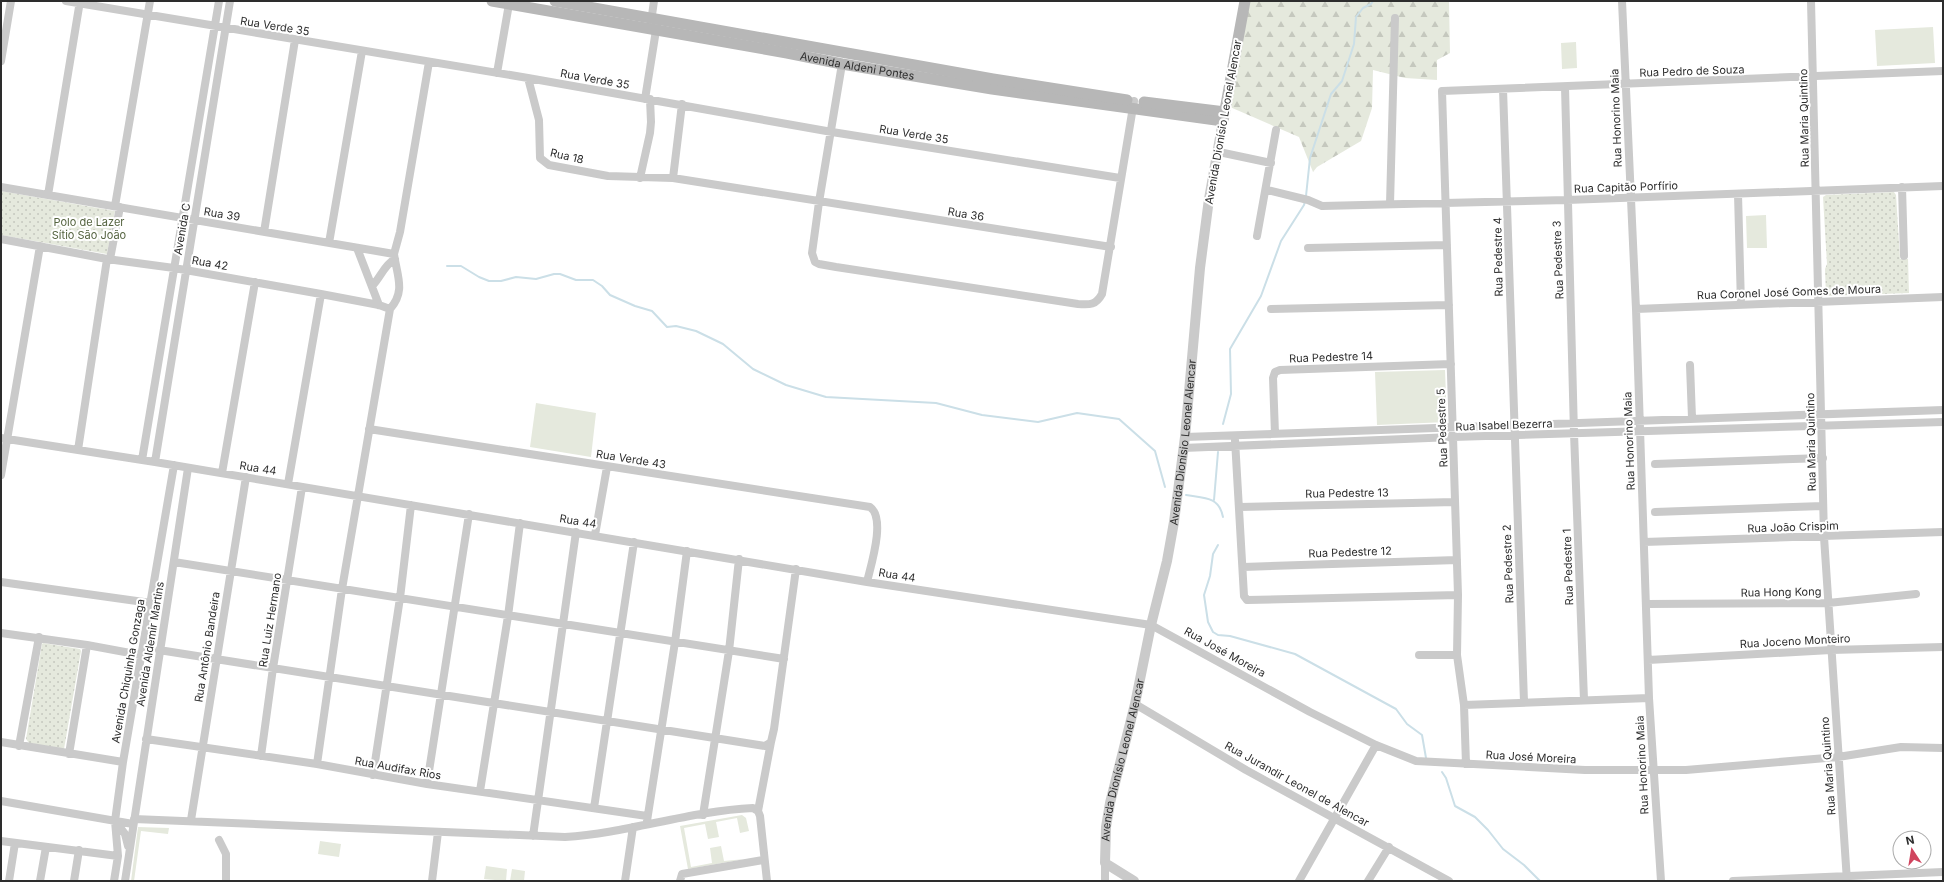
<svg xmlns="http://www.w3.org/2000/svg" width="1944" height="882" font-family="Inter,sans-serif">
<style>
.grass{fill:#e5e9dd}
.forest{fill:url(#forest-firs)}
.park{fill:url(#park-dots)}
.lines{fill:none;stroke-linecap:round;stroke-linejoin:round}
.stream{stroke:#cbdfe7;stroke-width:2}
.minor{stroke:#cacaca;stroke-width:8}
.tertiary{stroke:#cacaca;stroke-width:10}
.secondary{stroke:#b7b7b7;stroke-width:11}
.labels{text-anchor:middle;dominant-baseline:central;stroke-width:4;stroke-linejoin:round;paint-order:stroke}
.street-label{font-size:11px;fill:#2d2d2d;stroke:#fff}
.park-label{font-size:11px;fill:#556440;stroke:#fff}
</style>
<defs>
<pattern id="forest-firs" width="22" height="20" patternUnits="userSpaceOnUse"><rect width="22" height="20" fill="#e5e9dd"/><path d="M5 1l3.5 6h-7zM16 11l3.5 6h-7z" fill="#c5c8be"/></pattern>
<pattern id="park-dots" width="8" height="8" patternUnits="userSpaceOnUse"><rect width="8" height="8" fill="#e5e9dd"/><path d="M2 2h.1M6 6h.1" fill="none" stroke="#c5c8be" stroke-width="1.8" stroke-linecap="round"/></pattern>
</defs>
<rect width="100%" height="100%" fill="#fff"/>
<path class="grass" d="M1933,27L1935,63L1877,66L1875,30Z
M1576,42L1577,68L1562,69L1561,43Z
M1766,215L1767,248H1747L1746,216Z
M1445,370L1447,422L1377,425L1375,372Z
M536,403L596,413L591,457L530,447Z
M742,815L746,818L749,831L740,833L737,818L716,822L719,837L708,839L705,824L684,828L691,867L712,863L710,848L721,846L724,861L745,859L688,869L680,826Z
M138,827L169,828L168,834L141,831L134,881H131Z
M320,841L341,844L339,857L318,854Z
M486,866L507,869L506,881L484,879Z
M512,869L525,871L524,881H510Z"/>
<path class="forest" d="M1249,1H1449L1450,53L1437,60V80L1405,78L1373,70L1372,108L1361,141L1317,167L1313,172L1299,137L1230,107Z"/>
<path class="park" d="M1,191L115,211L107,254L1,235Z
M1894,192L1896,195L1900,259H1908L1909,293L1826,296L1825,269L1827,264L1823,197L1826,195Z
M43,643L80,649L81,651L64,749L29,743L26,739L42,644Z"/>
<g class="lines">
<path class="stream" d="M1306,196L1310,158L1331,94L1342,81L1354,44L1356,17L1363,8L1371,4L1373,1
M447,266H461L479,277L489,281H501L516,277L536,279L554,274H560L576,280H593L602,286L610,295L635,306L652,311L667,327L676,326L696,331L723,344L753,369L786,385L826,397L936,403L982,415L1038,422L1077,413L1119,419L1155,451L1165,487
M1223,424L1231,394L1230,349L1261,296L1281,241L1304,205L1305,201
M1186,495C1203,498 1219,496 1223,517
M1214,500L1218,452
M1218,545L1213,554L1210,576L1204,595L1208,622L1213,632L1218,635L1230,636L1295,654L1396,709L1407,724L1422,735L1426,758
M1442,772L1446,778L1455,806L1475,817L1488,830L1503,849L1524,865L1540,881"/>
<path class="minor" d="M66,1L528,78L832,132L1120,178
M1622,1L1636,309L1649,698L1661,881
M1811,1L1824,537L1847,881
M651,22L654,1
M1,61L11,1
M842,64L819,202L812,253L815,262L819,264L836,267L1078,304C1090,305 1096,305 1102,294L1134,101
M497,73L509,4
M528,78L539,120L540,158L549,165L608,176L673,178L1111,247
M1565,87L1574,433L1584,700
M1503,89L1524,702
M645,99L657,24
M1219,152L1271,163
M640,178L650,133L651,122L650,99
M673,178L682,104
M1,187L394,254L400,232L429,62
M1902,187L1904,256
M1267,190L1308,200L1322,206L1567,200L1943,186
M1738,194L1741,305
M48,195L80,1
M1390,204L1395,18
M115,206L150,1
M264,232L295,40
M1257,236L1276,130
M1,239L107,259L174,268L321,294L379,305L390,309
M329,243L362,51
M357,248L379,305
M1308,248L1447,245
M110,259L120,207
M372,286C381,277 384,265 395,259
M390,309C406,291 397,276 394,254
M1271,309L1449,305
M1636,309L1943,297
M1690,365L1692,418
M369,429L870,507C886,518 871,565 867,582
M1275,434L1273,378L1275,372L1280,370L1451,364
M1185,437L1943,410
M1,438L155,462L867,582L1151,625L1310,712L1376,745L1416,761L1585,770H1686L1838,757L1901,747L1943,748
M1235,440L1244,596L1247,600L1458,595
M1183,448L1453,437L1943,422
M78,450L107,259
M142,460L219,1
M155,462L230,1
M1655,464L1823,458
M222,473L255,282
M1,475L40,246
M288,484L321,294
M1240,507L1455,502
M1655,512L1823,506
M595,535L607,467
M1644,542L1943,532
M174,562L784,659
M1243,567L1457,560
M1,582L151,603
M1647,604L1828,603L1916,594
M1,633L87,645L141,655
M159,650L765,746L771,742L774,729L796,569
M1419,655H1457
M1648,660L1831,650L1943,647
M1135,704L1246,770L1449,881
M1464,705L1649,698
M146,739L317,764L427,784L647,816
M1,742L123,762
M19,746L39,637
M69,754L87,645
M261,756L273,668L302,487
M317,764L342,589L390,309
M1466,764L1464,705L1457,655L1458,595L1442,91L1943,71
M373,775L400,598L411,505
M427,784L469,514
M480,791L508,616L520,523
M1,801L133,824
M594,808L634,542
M758,811L771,742
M703,815L729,651L739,559
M134,819L565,837C628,833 689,811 753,808L758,811L760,816L767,881
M191,820L246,477
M115,821L125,834L128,846
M647,821L675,642L687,551
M533,836L576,532
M219,840L226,854V881
M1,841L118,856
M9,881L15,843
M40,881L46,847
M74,881L79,850
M114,881L118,856L115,821L123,762L174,465
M125,881L188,468
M432,881L438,832
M625,881L633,827
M680,881L682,874L763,860
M1105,881V863
M1299,881L1376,745
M1368,881L1389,847
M1733,881L1943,872"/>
<path class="tertiary" id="s1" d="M1134,881L1105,863L1106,827L1110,803L1135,704L1151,625L1167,561L1174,522L1185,437L1200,268L1209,199L1223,121"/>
<g class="secondary">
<path id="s2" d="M492,1L787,53L842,64L992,89L1223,121L1245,1"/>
<path d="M555,1L993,79L1127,100"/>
<path d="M1144,102L1225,112"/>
</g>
</g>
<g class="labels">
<g class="street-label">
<text transform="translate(275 26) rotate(9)">Rua Verde 35</text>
<text stroke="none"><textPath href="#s2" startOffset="371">Avenida Aldeni Pontes</textPath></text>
<text transform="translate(1692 71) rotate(-2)">Rua Pedro de Souza</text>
<text transform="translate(595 79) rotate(10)">Rua Verde 35</text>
<text transform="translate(1616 118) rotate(-92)">Rua Honorino Maia</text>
<text transform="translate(1804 118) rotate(-91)">Rua Maria Quintino</text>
<text transform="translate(1223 122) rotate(-80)">Avenida Dionísio Leonel Alencar</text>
<text transform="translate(914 134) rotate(9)">Rua Verde 35</text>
<text transform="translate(567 156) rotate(13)">Rua 18</text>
<text transform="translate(1626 187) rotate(-2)">Rua Capitão Porfírio</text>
<text transform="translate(222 214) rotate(9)">Rua 39</text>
<text transform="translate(966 214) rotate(9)">Rua 36</text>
<text transform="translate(182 229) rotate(-80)">Avenida C</text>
<text transform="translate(1498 257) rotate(-91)">Rua Pedestre 4</text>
<text transform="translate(1558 260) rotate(-92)">Rua Pedestre 3</text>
<text transform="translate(210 263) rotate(10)">Rua 42</text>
<text transform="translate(1789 292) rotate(-2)">Rua Coronel José Gomes de Moura</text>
<text transform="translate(1331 357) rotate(-2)">Rua Pedestre 14</text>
<text transform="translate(1504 425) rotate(-2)">Rua Isabel Bezerra</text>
<text transform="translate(1442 428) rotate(-92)">Rua Pedestre 5</text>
<text transform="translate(1629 441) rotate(-92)">Rua Honorino Maia</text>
<text transform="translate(1811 442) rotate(-91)">Rua Maria Quintino</text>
<text stroke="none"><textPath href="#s1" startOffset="463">Avenida Dionísio Leonel Alencar</textPath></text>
<text transform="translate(631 459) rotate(9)">Rua Verde 43</text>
<text transform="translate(258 468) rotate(9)">Rua 44</text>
<text transform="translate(1347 493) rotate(-1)">Rua Pedestre 13</text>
<text transform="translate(578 521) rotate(9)">Rua 44</text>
<text transform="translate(1793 527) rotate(-2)">Rua João Crispim</text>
<text transform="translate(1350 552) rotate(-2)">Rua Pedestre 12</text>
<text transform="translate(1508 564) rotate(-92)">Rua Pedestre 2</text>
<text transform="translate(1568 567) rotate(-92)">Rua Pedestre 1</text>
<text transform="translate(897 575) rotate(9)">Rua 44</text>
<text transform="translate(1781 592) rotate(-1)">Rua Hong Kong</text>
<text transform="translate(270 620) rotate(-81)">Rua Luiz Hermano</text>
<text transform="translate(1795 641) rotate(-3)">Rua Joceno Monteiro</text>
<text transform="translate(150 644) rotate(-81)">Avenida Aldemir Martins</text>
<text transform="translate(207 647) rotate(-81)">Rua Antônio Bandeira</text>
<text transform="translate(1225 652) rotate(29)">Rua José Moreira</text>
<text transform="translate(128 671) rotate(-80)">Avenida Chiquinha Gonzaga</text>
<text transform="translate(1531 757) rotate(3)">Rua José Moreira</text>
<text stroke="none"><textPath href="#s1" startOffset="139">Avenida Dionísio Leonel Alencar</textPath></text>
<text transform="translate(1642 765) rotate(-93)">Rua Honorino Maia</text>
<text transform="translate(1828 766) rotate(-94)">Rua Maria Quintino</text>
<text transform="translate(398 768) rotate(10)">Rua Audifax Rios</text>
<text transform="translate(1297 784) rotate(29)">Rua Jurandir Leonel de Alencar</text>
</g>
<g class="park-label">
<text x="89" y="222">Polo de Lazer<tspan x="89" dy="13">Sítio São João</tspan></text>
</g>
</g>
<rect width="1944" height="882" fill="none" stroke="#2d2d2d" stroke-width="4"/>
<g transform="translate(1912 850) rotate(348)"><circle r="19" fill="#ffffff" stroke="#ababab"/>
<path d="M0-3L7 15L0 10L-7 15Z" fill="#d0445e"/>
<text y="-6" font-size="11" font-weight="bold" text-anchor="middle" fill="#2d2d2d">N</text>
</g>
</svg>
